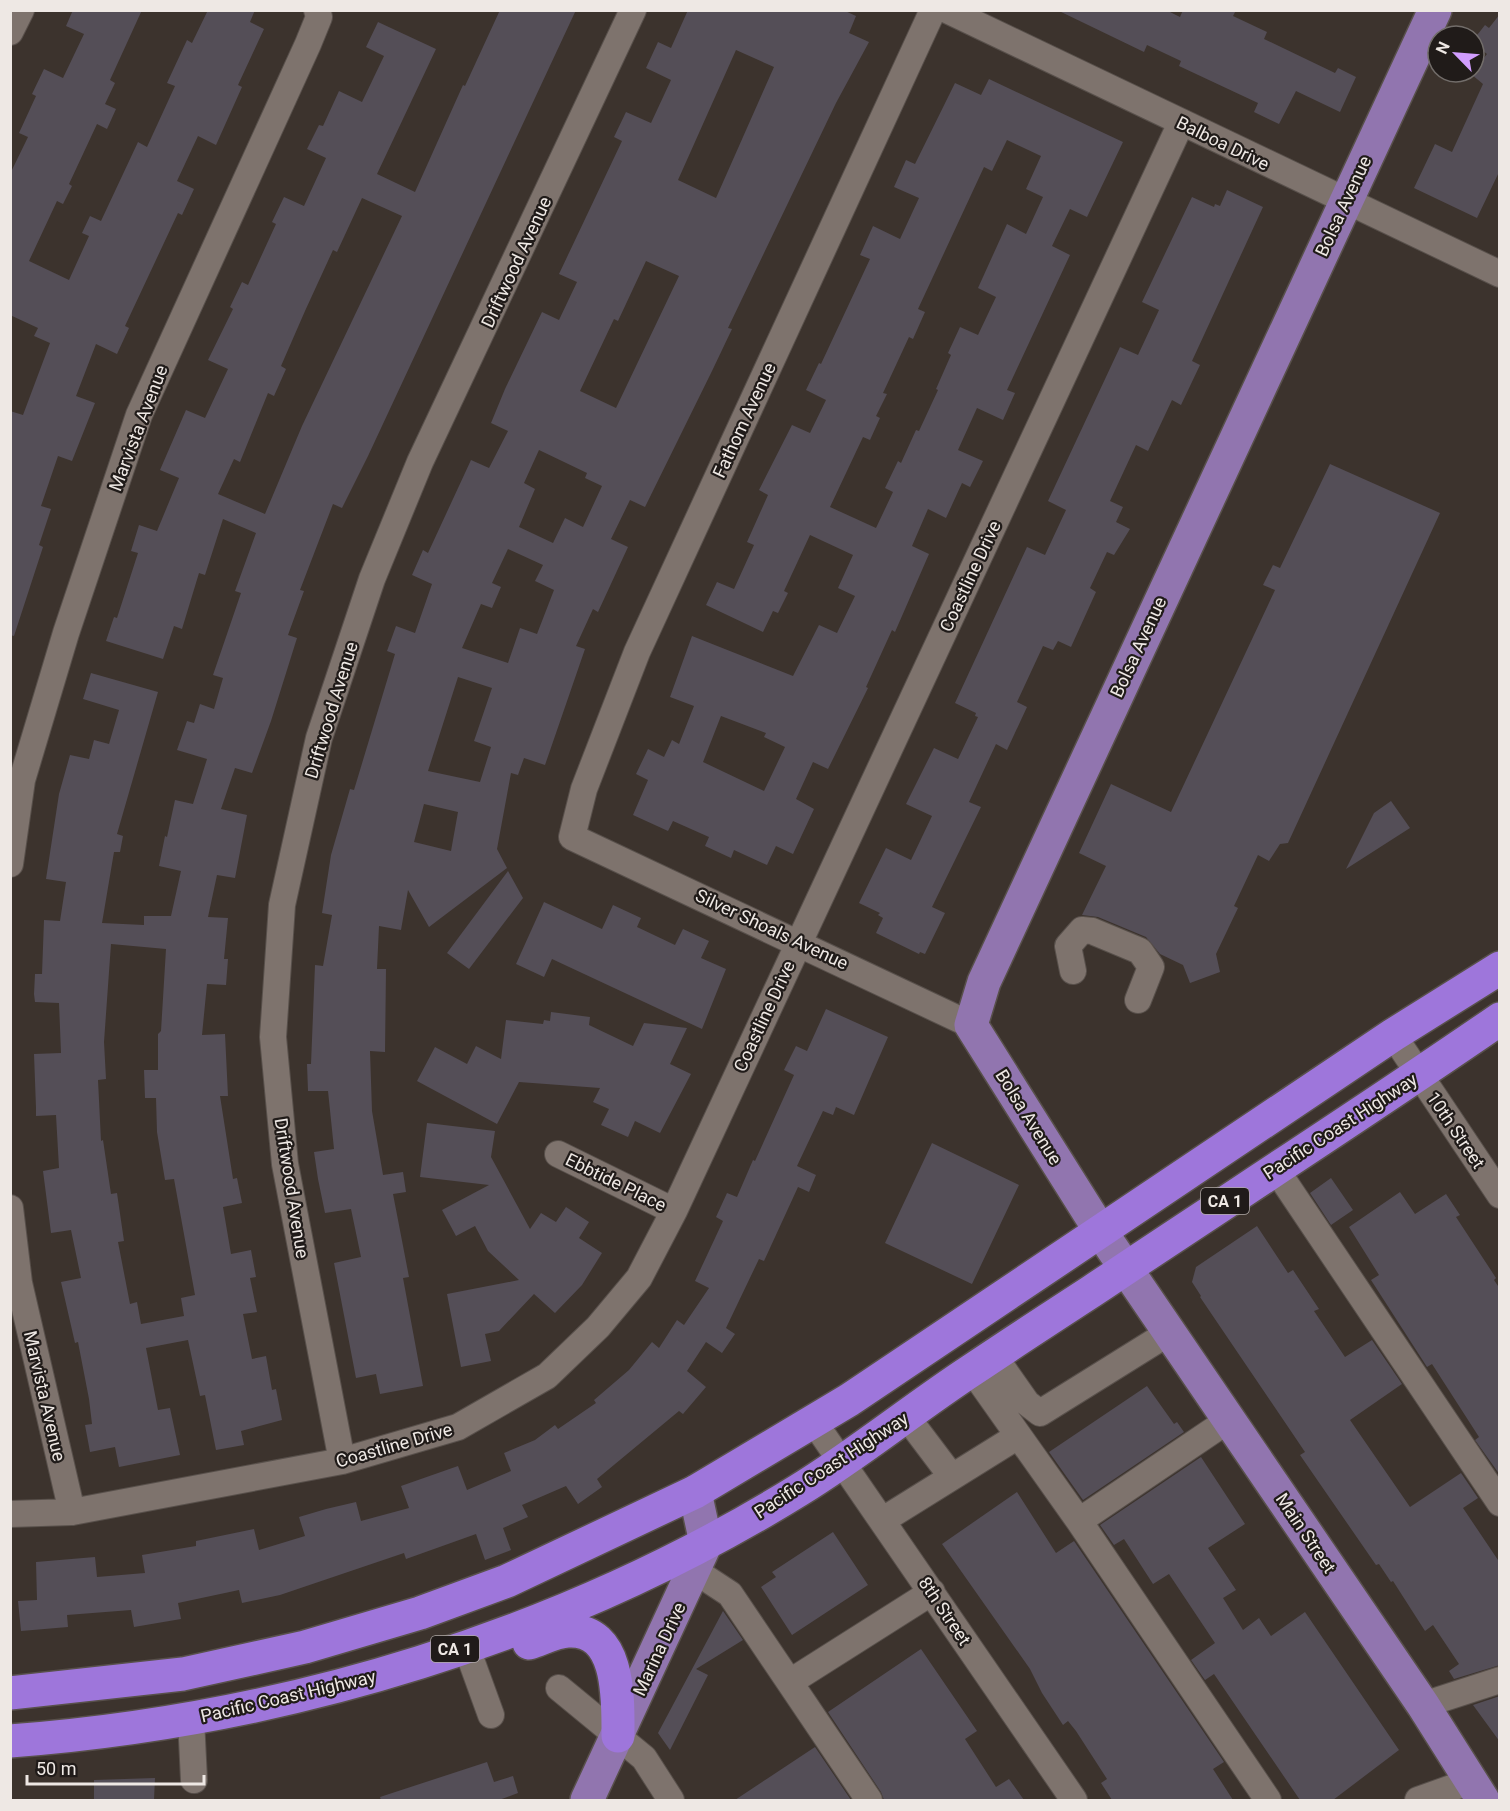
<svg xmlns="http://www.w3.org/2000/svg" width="1510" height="1811" font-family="Roboto,sans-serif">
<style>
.building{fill:#544e57;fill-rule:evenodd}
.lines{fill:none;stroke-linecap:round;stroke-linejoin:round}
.minor-casing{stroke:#58504b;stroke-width:28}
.major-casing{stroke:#58504b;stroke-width:36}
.highway-casing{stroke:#58504b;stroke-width:36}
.minor{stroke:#7e736d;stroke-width:26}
.major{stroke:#9175af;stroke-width:33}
.highway{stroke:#9e76db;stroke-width:33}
.labels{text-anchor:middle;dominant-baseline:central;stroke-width:4.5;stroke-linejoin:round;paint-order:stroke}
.shield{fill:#201b19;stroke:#b0aaa7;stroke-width:1.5}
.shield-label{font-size:16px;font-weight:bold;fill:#eee8e4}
.street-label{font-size:18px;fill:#eee8e4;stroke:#201b19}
</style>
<rect width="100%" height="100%" fill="#3c332d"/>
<path class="building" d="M73,10H142L110,80L115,83L105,104L116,109L107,129L97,124L69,184L72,186L63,204L57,201L29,261L69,280L89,236L82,233L90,216L101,221L138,142L147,147L175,86L167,83L187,40L192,43L208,10H255L250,22L264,29L238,85L242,87L216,145L198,136L177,181L194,189L182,215L178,213L125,326L129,328L117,354L96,344L76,396L95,403L72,461L58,456L41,506L51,509L39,545L43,547L14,636L10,635V411L23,415L50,343L34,336L38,328L10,315V174L28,137L19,133L36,96L32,94L44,69L63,78L84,34L66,26Z
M500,10H576L368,456L342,508L333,504L300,590L304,591L288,635L297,638L271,721L252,773L235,768L221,809L247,815L235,878L217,875L208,917L228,918L224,959H228L226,985L207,984L202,1035L225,1034L228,1096H220L233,1179L237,1178L242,1203L223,1207L231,1254L251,1250L256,1277L250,1278L257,1312L243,1314L252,1359L266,1356L272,1390L276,1389L282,1420L241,1431L244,1445L216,1450L205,1395L200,1396L188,1340L146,1348L158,1410L170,1408L180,1455L119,1467L115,1447L90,1452L85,1425L92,1424L89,1399L78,1342L75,1343L61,1282L81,1278L71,1230L51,1233L43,1171L59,1168L56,1115L36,1116V1108L34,1054L61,1053L59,1003L35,1002L34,994L35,974H42L44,920L60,921L66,882L46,879L59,794L70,755L89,759L94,740L109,744L119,710L83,699L91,673L158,692L117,834L123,836L120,852H114L102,923L144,925V916H171L181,871L159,866L165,836L167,837L175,800L193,804L207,759L177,750L187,721L194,723L200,704L214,709L223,678L213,675L241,593L235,591L256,533L223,519L205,575L199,573L182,629L174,626L163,659L106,641L114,617L117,618L138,553L131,551L139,525L157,531L179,478L160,470L186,410L205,418L228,369L208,360L233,309L230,307L242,282L248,285L276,224L272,222L284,197L304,206L326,158L307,149L319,125L323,126L339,91L362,102L384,56L366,47L378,22L436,49L377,174L415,192L463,85L465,86ZM362,198L402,216L302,426L265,514L218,494L234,459L240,462L268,393L274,396L286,369L281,366L305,311L333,250L337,252ZM111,944L166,949L161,1031L158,1034V1070H144L145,1098H156L157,1132L165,1180L174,1179L195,1295L181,1298L184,1316L141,1324L137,1302L130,1304L118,1242L124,1241L117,1193L111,1194L103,1140L101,1141L98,1080L106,1079L104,1042Z
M688,10H843L856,16L849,33L869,42L836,103L728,328L732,329L712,371L645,507L630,500L611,539L628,547L598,612L593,609L576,646L585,649L545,765L524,758L518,775L511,773L497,849L507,868L429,927L408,890L401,930L379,926L377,969H386L385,1052L370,1051L372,1111L383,1175L403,1172L406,1192L393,1194L409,1277L403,1278L423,1386L380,1394L376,1374L356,1378L334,1263L361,1257L351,1209L325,1213L318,1179L314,1152L334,1149L328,1091H308L307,1064H311L315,965L323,966L332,915L322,913L331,855L350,789L354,790L395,654L387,651L396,626L415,633L432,584L412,575L423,550L428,553L471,460L489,468L508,431L491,423L505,389L542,312L559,320L577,282L559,274L622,141L614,137L626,112L651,123L671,80L646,68L658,42L671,48ZM736,50L774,67L716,198L678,180ZM646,261L679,276L616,408L580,391L614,319L618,321ZM539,450L587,473L585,478L602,486L583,527L565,518L553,543L519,527L535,489L524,483ZM508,549L543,565L535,581L554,590L537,634L520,628L508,663L462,648L481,604L492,608L501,587L492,583ZM458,677L492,688L474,741L491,747L480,782L428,771ZM424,804L458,812L451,851L414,842Z
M1057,10H1166L1180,17L1183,10H1236L1233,16L1267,32L1264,39L1335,73L1338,68L1356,77L1340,112L1296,91L1279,124L1254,112L1258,103L1179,66L1181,61L1147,45L1144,52Z
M1500,14V170L1477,218L1414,188L1435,144L1452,152L1483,84L1471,74L1487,54L1474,44V39L1485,25L1489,28Z
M989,79L1123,142L1087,217L1070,209L1052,246L1070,255L1007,390L1015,393L1003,420L977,408L958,450L983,461L970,487L962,483L946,518L928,509L912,546L929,554L895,632L892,630L866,687L868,688L828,769L813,762L796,799L814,809L793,854L776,846L767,865L734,850L731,858L705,846L709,837L673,821L668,831L633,815L648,780L636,774L648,749L664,757L672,740L679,744L694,706L670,697L692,636L793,676L819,625L837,633L855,596L838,588L853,555L810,535L784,591L788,593L778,613L773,611L763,632L706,605L717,582L734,589L754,545L747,542L768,495L759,490L792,425L810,433L826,400L806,390L819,363L821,364L870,259L860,255L873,226L900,239L919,198L894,187L906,160L915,164L955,83L981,95ZM1007,140L1041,156L1026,189L1043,197L1026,234L1007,224L978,288L996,297L978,335L960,327L948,353L951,355L936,389L938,390L919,431L916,430L901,463L898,461L885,488L893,492L876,528L830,507L863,437L870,440L880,418L876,416L887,394L883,393L909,337L913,339L925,312L918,309L984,167L992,171ZM721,716L766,733L764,737L785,747L764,791L703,762Z
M1227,190L1263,207L1192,361L1200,365L1181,405L1172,400L1148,451L1136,445L1110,501L1123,507L1116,522L1130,529L1114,555L1107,552L1090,588L1096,592L1071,647L1058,641L1053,650L1043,646L1017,702L1027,707L1007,750L996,744L969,802L981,807L932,907L945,913L925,954L920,952L919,954L876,933L883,918L878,915L880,913L859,903L886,848L911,860L932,816L906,804L934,748L958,759L978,717L975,716L976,713L955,703L1027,547L1045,555L1066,510L1048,501L1120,347L1138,355L1159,310L1142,302L1192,197L1214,207L1215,204L1220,206Z
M1330,464L1440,513L1288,843L1280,844L1269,861L1258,855L1234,906L1238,908L1216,954L1220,972L1190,983L1183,965L1160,954L1146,937L1098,917L1082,915L1106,866L1079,853L1111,784L1171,812L1275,590L1263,585L1273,565L1280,568Z
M1391,801L1410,828L1346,869L1374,813Z
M508,871L523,898L469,969L447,953Z
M544,902L602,929L613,905L641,918L637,927L675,945L683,929L709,941L701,958L726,969L702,1029L552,959L544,977L516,964Z
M826,1009L888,1037L854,1115L836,1107L833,1115L823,1111L797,1166L816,1175L809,1192L798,1187L764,1261L759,1259L726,1328L735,1334L722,1353L706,1342L687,1371L706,1387L683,1414L679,1411L597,1479L602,1487L578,1504L566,1486L522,1505L528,1517L503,1528L511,1550L485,1560L476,1534L406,1559L404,1553L280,1595L242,1603L239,1590L178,1603L181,1619L134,1627L131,1610L67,1615L68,1627L21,1631L18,1601L37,1600L36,1562L95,1557L97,1577L145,1573L142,1555L196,1546V1541L254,1529L259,1550L305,1536L299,1517L326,1509L356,1502L361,1521L409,1508L401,1486L458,1466L467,1490L511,1471L504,1453L535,1440L555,1425L558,1429L596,1403L594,1400L629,1370L652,1342L659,1348L677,1320L684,1325L709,1288L695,1281L723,1221L716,1217L727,1193L737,1197L753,1160L755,1161L794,1075L784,1070L796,1046L807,1051Z
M551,1012L590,1017L589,1025L633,1046L644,1023L687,1028L670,1064L691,1074L660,1133L635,1121L628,1137L601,1125L609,1109L593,1102L600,1088L519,1082L497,1124L417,1081L435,1047L467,1064L476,1046L501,1059L506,1020L543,1024L544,1020L550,1021Z
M427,1123L495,1131L491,1157L530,1229L541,1213L556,1222L566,1207L589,1222L579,1238L602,1253L582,1285L555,1313L534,1294L499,1331L485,1334L491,1361L461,1367L447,1294L519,1280L488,1251L475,1226L456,1236L442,1210L489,1185L420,1177Z
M932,1143L1019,1185L972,1284L885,1243Z
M1331,1178L1353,1210L1331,1225L1310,1193Z
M1400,1192L1415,1214L1446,1194L1460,1215L1456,1217L1496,1278L1494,1280L1500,1289V1475L1475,1440L1479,1437L1432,1364L1427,1367L1371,1280L1379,1275L1349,1227Z
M1257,1226L1288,1273L1293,1270L1319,1309L1314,1311L1345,1357L1372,1340L1402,1384L1350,1420L1410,1507L1461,1473L1478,1498L1463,1508L1500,1563V1665L1454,1679L1449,1671L1459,1664L1433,1625L1425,1631L1393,1581L1391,1582L1379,1564L1376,1565L1300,1455L1305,1452L1200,1297L1201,1296L1192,1282L1196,1267Z
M1147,1386L1174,1424L1177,1422L1184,1432L1083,1500L1049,1452Z
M1201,1457L1245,1524L1208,1548L1236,1590L1223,1598L1243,1630L1259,1618L1271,1636L1305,1612L1399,1750L1333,1800H1300L1214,1674L1205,1680L1191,1660L1215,1643L1169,1574L1153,1584L1124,1539L1114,1545L1100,1525Z
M1017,1492L1056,1553L1074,1541L1224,1762L1213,1769L1233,1800H1112L1101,1783L1107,1779L1076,1731L1068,1721L1063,1725L1042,1693L1030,1669L942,1544Z
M833,1532L868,1585L792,1635L761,1587L776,1577L772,1572Z
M723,1611L743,1640L696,1669L708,1675L670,1750L658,1733Z
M921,1649L977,1731L965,1739L996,1787L1009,1779L1024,1800H884L881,1792L828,1712Z
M1500,1696V1742L1473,1705Z
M815,1747L851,1800H735Z
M487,1762L494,1782L513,1776L518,1793L499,1800H381L380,1797Z
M155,1778L154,1800H94V1780Z"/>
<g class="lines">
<g class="minor-casing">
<path id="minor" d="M933,10L637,652L584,789L572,837L971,1025
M947,10L1500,274
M10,32L21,10
M10,864L22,780L66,633L139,415L308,44L319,17L317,10
M1073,971L1068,946L1082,930L1092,931L1140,951L1151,967L1138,1000
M1393,1035L1500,1195
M558,1154L674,1211
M1275,1168L1500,1503
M10,1208L19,1283L72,1512
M994,1356L1027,1403L1040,1413L1170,1332
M972,1370L1079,1521L1268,1800
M906,1416L952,1477
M814,1422L1074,1800
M342,1461L285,1164L273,1037L282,905L319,738L372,579L420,462L633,10
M10,1514L72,1512L342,1461L458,1427L547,1376L598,1327L639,1278L674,1211L1181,123
M883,1520L1018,1436
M1079,1521L1230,1419
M695,1571L730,1594L869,1800
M466,1646L491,1715
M790,1682L932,1592
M559,1688L644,1758L671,1800
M1423,1705L1500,1680
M191,1719L194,1780
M1418,1800L1471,1781"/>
</g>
<g class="major-casing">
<path id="major" d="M1435,10L984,982L971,1025L1101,1232L1423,1705L1483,1800
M587,1800L706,1543L695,1492"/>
</g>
<g class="highway-casing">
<path id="highway" d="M529,1643C542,1639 556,1631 569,1631C621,1629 618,1701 618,1736
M10,1693L183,1674L305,1647L420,1613L507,1581L695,1492L849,1400L1393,1035L1500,968
M10,1741C287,1720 563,1636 799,1490C859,1453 914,1408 972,1370C1012,1343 1052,1317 1092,1291C1228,1200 1365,1112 1500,1019"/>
</g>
<use href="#minor" class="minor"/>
<use href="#major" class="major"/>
<use href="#highway" class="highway"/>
</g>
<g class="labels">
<g class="shield">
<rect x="1201" y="1188" width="48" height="26" rx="4.5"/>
<rect x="431" y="1636" width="48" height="26" rx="4.5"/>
</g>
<g class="shield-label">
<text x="1225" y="1201">CA 1</text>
<text x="455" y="1649">CA 1</text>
</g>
<g class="street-label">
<text transform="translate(1223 143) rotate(26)">Balboa Drive</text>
<text transform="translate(1343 206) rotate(-65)">Bolsa Avenue</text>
<text transform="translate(516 262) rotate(-65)">Driftwood Avenue</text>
<text transform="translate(744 420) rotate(-65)">Fathom Avenue</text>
<text transform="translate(138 428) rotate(-69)">Marvista Avenue</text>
<text transform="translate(970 576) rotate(-65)">Coastline Drive</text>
<text transform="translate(1138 647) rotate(-65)">Bolsa Avenue</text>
<text transform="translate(331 710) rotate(-73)">Driftwood Avenue</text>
<text transform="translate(772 929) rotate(25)">Silver Shoals Avenue</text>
<text transform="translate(764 1016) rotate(-65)">Coastline Drive</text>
<text transform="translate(1029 1117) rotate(58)">Bolsa Avenue</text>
<text transform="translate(1340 1126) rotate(-33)">Pacific Coast Highway</text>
<text transform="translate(1456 1130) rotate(56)">10th Street</text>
<text transform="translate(616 1182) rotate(26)">Ebbtide Place</text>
<text transform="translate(292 1188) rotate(81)">Driftwood Avenue</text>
<text transform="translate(45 1396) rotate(77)">Marvista Avenue</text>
<text transform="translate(394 1445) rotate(-16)">Coastline Drive</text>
<text transform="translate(831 1465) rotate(-33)">Pacific Coast Highway</text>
<text transform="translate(1306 1533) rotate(56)">Main Street</text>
<text transform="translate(945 1611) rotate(56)">8th Street</text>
<text transform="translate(659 1649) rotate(-65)">Marina Drive</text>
<text transform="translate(288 1696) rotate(-13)">Pacific Coast Highway</text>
</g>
</g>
<rect width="1510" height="1811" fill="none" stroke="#eee8e4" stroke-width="24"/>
<g transform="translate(1456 54) rotate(295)"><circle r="28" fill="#201b19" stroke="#726d6a" stroke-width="1.5"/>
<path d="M0-4.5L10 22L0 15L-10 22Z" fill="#d19dfe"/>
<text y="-9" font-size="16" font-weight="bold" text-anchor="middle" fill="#eee8e4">N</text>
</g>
<path d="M27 1775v9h177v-9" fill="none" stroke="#eee8e4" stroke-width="3"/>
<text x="36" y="1775" font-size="18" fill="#eee8e4" stroke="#201b19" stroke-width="4.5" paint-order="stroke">50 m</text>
</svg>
